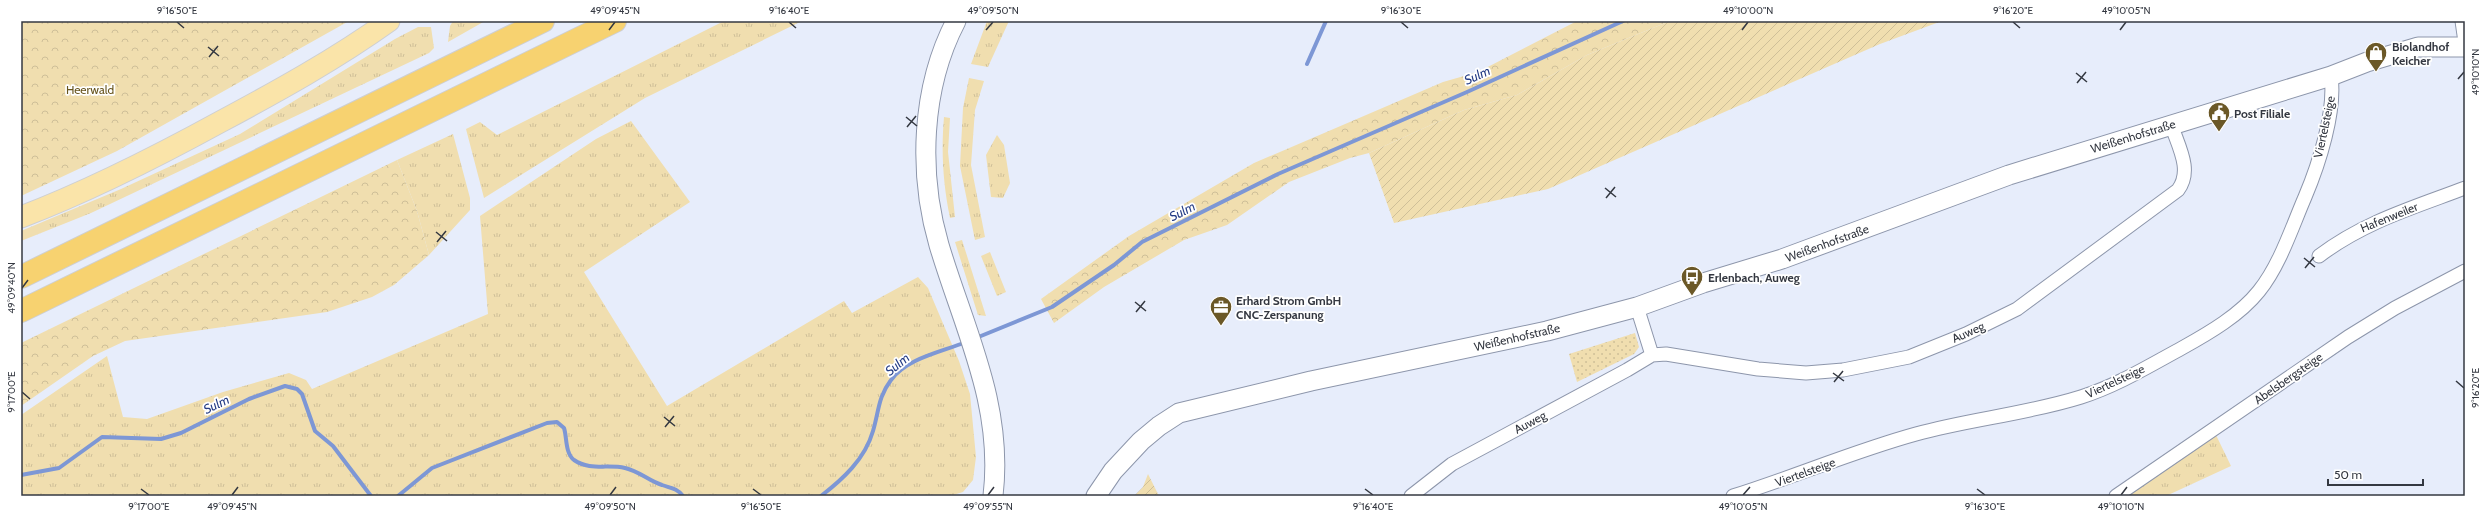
<svg xmlns="http://www.w3.org/2000/svg" width="2486" height="517" font-family="Cabin,sans-serif">
<style>
.grass{fill:url(#grass-tufts)}
.forest{fill:url(#forest-crowns)}
.park{fill:url(#park-dots)}
.garden{fill:url(#garden-furrows)}
.lines{fill:none;stroke-linecap:round;stroke-linejoin:round}
.stream{stroke:#7d97d5;stroke-width:4}
.street-casing{stroke:#8d96ab;stroke-width:15}
.secondary-casing{stroke:#8d96ab;stroke-width:21}
.primary-casing{stroke:#cecfd1;stroke-width:23}
.highway-casing{stroke:#cecfd1;stroke-width:24}
.street{stroke:#fff;stroke-width:13}
.secondary{stroke:#fff;stroke-width:19}
.primary{stroke:#fae4a9;stroke-width:21}
.highway{stroke:#f7d270;stroke-width:22}
.ticks{fill:none;stroke:#343841;stroke-width:1.5}
.labels{text-anchor:middle;dominant-baseline:central;stroke-width:3.5;stroke-linejoin:round;paint-order:stroke}
.poi-label{font-size:12px;font-weight:bold;fill:#343841;stroke:#fff;text-anchor:start}
.park-label{font-size:12px;fill:#67541d;stroke:#fff}
.street-label{font-size:12px;fill:#343841;stroke:#fff}
.water-label{font-size:13px;font-style:italic;fill:#243c85;stroke:#fff}
.neatline{fill:none;stroke:#343841;stroke-width:1.5}
.ticks-label{font-size:10px;text-anchor:middle;fill:#343841}
</style>
<defs>
<pattern id="grass-tufts" width="24" height="20" patternUnits="userSpaceOnUse"><rect width="24" height="20" fill="#f0deaf"/><path d="M3 7l-1-3M5 7V3M7 7l1-3M15 17l-1-3M17 17v-4M19 17l1-3" fill="none" stroke="#cebf98"/></pattern>
<pattern id="forest-crowns" width="20" height="18" patternUnits="userSpaceOnUse"><rect width="20" height="18" fill="#f0deaf"/><path d="M2 6a3 3 0 1 1 6 0M12 15a3 3 0 1 1 6 0" fill="none" stroke="#cebf98"/></pattern>
<pattern id="park-dots" width="8" height="8" patternUnits="userSpaceOnUse"><rect width="8" height="8" fill="#f0deaf"/><path d="M2 2h.1M6 6h.1" fill="none" stroke="#cebf98" stroke-width="1.8" stroke-linecap="round"/></pattern>
<pattern id="garden-furrows" width="10" height="10" patternUnits="userSpaceOnUse"><rect width="10" height="10" fill="#f0deaf"/><path d="M-1 1l2-2M0 10L10 0M9 11l2-2" fill="none" stroke="#cebf98"/></pattern>
</defs>
<rect width="100%" height="100%" fill="#e7edfb"/>
<path class="grass" d="M453,21H485L448,42L450,26Z
M724,21H802L645,98L484,198L466,129L480,122L497,135Z
M987,21H1009L988,67L971,64Z
M418,27H431L434,48L429,53L91,213L21,241V231L121,189L240,134L395,39Z
M969,78L984,81L975,110L971,165L985,237L975,240L960,166L963,108Z
M944,117L950,118L948,152L955,217L950,218C943,184 941,152 944,117Z
M631,121L690,202L584,272L667,406L844,301L852,313L918,277L928,288L959,361L970,394L976,457L973,480L963,492L950,496H21V415L107,356L123,417L147,419L223,392L289,373L306,380L312,389L488,314L480,216L596,139Z
M453,134L470,198V210L429,255L417,211L397,160Z
M997,135L1004,145L1010,183L1003,198L991,197L986,155Z
M962,240L986,316L978,315L955,242Z
M990,252L1006,292L997,296L981,256Z
M2216,435L2231,466L2166,496H2126Z"/>
<path class="forest" d="M21,21H349L117,151L21,196Z
M1577,21H1670L1587,55L1517,95L1464,110L1369,153L1350,158L1289,182L1227,225L1184,240L1104,287L1054,323L1041,299L1129,236L1254,163L1443,82L1478,72Z
M397,160L417,211L429,255L394,285L372,297L327,312L125,341L93,356L21,406V343Z"/>
<path class="park" d="M1635,333L1639,347L1634,354L1577,382L1569,354Z"/>
<path class="garden" d="M1670,21H1942L1880,44L1548,189L1394,223L1369,153L1464,110L1517,95L1587,55Z
M1148,474L1159,496H1134L1143,487Z"/>
<g class="lines">
<path class="stream" d="M1307,64L1326,21
M976,338L1052,307L1114,265L1142,242L1278,174L1467,92L1623,21
M21,475L59,468L102,437L161,439L181,433L249,399L285,386L297,389L302,394L315,431L333,446L371,496
M398,496L432,468L547,423L557,422L564,428C567,437 565,453 574,460C590,471 608,464 625,468C639,471 649,481 662,485C670,488 677,488 683,496
M821,496C843,479 865,459 873,431C879,411 878,397 891,380C907,358 942,352 966,342"/>
<g class="street-casing">
<path id="street" d="M2462,21L2465,42
M2319,256C2364,222 2412,208 2465,188
M1637,307L1652,355
M1411,496L1452,464L1627,370L1652,355L1666,354L1758,369L1806,373L1843,370L1909,357L1966,334L2017,309L2178,190C2193,170 2178,146 2171,124
M1733,496C1794,477 1854,451 1916,434C1970,419 2027,414 2081,397C2116,386 2149,366 2182,348C2209,333 2240,315 2259,291C2280,265 2292,227 2305,197C2319,164 2336,111 2331,76
M2116,496L2348,337L2395,308L2465,271"/>
</g>
<g class="secondary-casing">
<path id="secondary" d="M956,21C921,88 918,173 939,245C964,329 1004,405 993,496
M1096,496L1113,471L1141,441L1159,426L1179,413L1311,381L1547,331L1637,307L1703,283L1782,259L2009,175L2331,76L2367,62L2418,47H2465"/>
</g>
<g class="primary-casing">
<path id="primary" d="M21,217C89,191 156,157 220,122C278,91 336,59 389,21"/>
</g>
<g class="highway-casing">
<path id="highway" d="M21,277L543,21
M21,311L615,21"/>
</g>
<use href="#street" class="street"/>
<use href="#secondary" class="secondary"/>
<use href="#primary" class="primary"/>
<use href="#highway" class="highway"/>
</g>
<path class="ticks" d="M177,22L184,28M789,22L796,28M1401,22L1408,28M2013,22L2020,28M609,30L615,22M986,30L993,22M1742,30L1748,22M2120,30L2126,22M208,47L219,56M209,57L218,46M2076,73L2087,82M2458,79L2464,72M2077,83L2086,72M906,117L917,126M907,127L916,116M1605,188L1616,197M1606,198L1615,187M436,232L447,241M437,242L446,231M2304,258L2315,267M2305,268L2314,257M22,288L28,280M1135,302L1146,311M1136,312L1145,301M1833,373L1844,381M2456,381L2464,388M1834,382L1843,371M22,392L30,399M664,417L675,426M665,427L674,416M141,489L149,495M753,489L761,495M1365,489L1373,495M1977,489L1985,495M232,495L238,487M610,495L616,487M988,495L994,487M1743,495L1750,487M2121,495L2127,487"/>
<defs>
<g id="shop-pin" transform="scale(1.15)"><path d="M0 17L-7.5 6A9.5 9.5 0 1 1 7.5 6Z" fill="#6b5827" stroke="#fff"/><path d="M-5-2.5h2.3a2.7 3.5 0 0 1 5.4 0H5L5.5 6h-11ZM-1.5-2.5h3a1.5 2.3 0 0 0-3 0Z" fill="#fff"/></g>
<g id="civic-pin" transform="scale(1.15)"><path d="M0 17L-7.5 6A9.5 9.5 0 1 1 7.5 6Z" fill="#6b5827" stroke="#fff"/><path d="M-.6-6.5H3V-4.5H.6V-3L4-1V1h2V6H-6V1h2V-1L-.6-3ZM-1.2 2.5V6h2.4V2.5Z" fill="#fff"/></g>
<g id="bus-pin" transform="scale(1.15)"><path d="M0 17L-7.5 6A9.5 9.5 0 1 1 7.5 6Z" fill="#6b5827" stroke="#fff"/><path d="M-5-6H5V4H4V6H2V4H-2V6H-4V4H-5ZM-3.5-4V0h7V-4ZM-3.5 1.2v1.5H-2V1.2ZM2 1.2v1.5H3.5V1.2Z" fill="#fff"/></g>
<g id="office-pin" transform="scale(1.15)"><path d="M0 17L-7.5 6A9.5 9.5 0 1 1 7.5 6Z" fill="#6b5827" stroke="#fff"/><path d="M-6-3h4V-5.5h4V-3h4V5H-6ZM-1-4.5V-3h2v-1.5ZM-6 0V1H6V0Z" fill="#fff"/></g>
</defs>
<g fill-rule="evenodd">
<use href="#shop-pin" x="2376" y="53"/>
<use href="#civic-pin" x="2219" y="113"/>
<use href="#bus-pin" x="1692" y="277"/>
<use href="#office-pin" x="1221" y="307"/>
</g>
<g class="labels">
<g class="poi-label">
<text x="2392" y="46">Biolandhof<tspan x="2392" dy="14">Keicher</tspan></text>
<text x="2234" y="113">Post Filiale</text>
<text x="1708" y="277">Erlenbach, Auweg</text>
<text x="1236" y="300">Erhard Strom GmbH<tspan x="1236" dy="14">CNC-Zerspanung</tspan></text>
</g>
<g class="park-label">
<text x="90" y="89">Heerwald</text>
</g>
<g class="street-label">
<text transform="translate(2324 127) rotate(-78)">Viertelsteige</text>
<text transform="translate(2133 136) rotate(-17)">Weißenhofstraße</text>
<text transform="translate(2389 217) rotate(-22)">Hafenweiler</text>
<text transform="translate(1827 243) rotate(-20)">Weißenhofstraße</text>
<text transform="translate(1968 332) rotate(-24)">Auweg</text>
<text transform="translate(1517 337) rotate(-13)">Weißenhofstraße</text>
<text transform="translate(2288 378) rotate(-35)">Abelsbergsteige</text>
<text transform="translate(2115 381) rotate(-25)">Viertelsteige</text>
<text transform="translate(1530 422) rotate(-28)">Auweg</text>
<text transform="translate(1805 472) rotate(-20)">Viertelsteige</text>
</g>
<g class="water-label">
<text transform="translate(1477 75) rotate(-24)">Sulm</text>
<text transform="translate(1182 211) rotate(-27)">Sulm</text>
<text transform="translate(897 364) rotate(-39)">Sulm</text>
<text transform="translate(216 404) rotate(-26)">Sulm</text>
</g>
</g>
<rect width="2486" height="517" fill="none" stroke="#ffffff" stroke-width="44"/>
<path d="M2328 479v6h95v-6" fill="none" stroke="#343841" stroke-width="2"/>
<text x="2334" y="479" font-size="12" fill="#343841" stroke="#ffffff" stroke-width="3" paint-order="stroke">50 m</text>
<rect x="22" y="22" width="2442" height="473" class="neatline"/>
<g class="ticks-label">
<text x="177" y="14">9°16'50"E</text>
<text x="615" y="14">49°09'45"N</text>
<text x="789" y="14">9°16'40"E</text>
<text x="993" y="14">49°09'50"N</text>
<text x="1401" y="14">9°16'30"E</text>
<text x="1748" y="14">49°10'00"N</text>
<text x="2013" y="14">9°16'20"E</text>
<text x="2126" y="14">49°10'05"N</text>
<text transform="translate(2475 72) rotate(-90)" y="4">49°10'10"N</text>
<text transform="translate(11 288) rotate(-90)" y="4">49°09'40"N</text>
<text transform="translate(2475 388) rotate(-90)" y="4">9°16'20"E</text>
<text transform="translate(11 392) rotate(-90)" y="4">9°17'00"E</text>
<text x="149" y="510">9°17'00"E</text>
<text x="232" y="510">49°09'45"N</text>
<text x="610" y="510">49°09'50"N</text>
<text x="761" y="510">9°16'50"E</text>
<text x="988" y="510">49°09'55"N</text>
<text x="1373" y="510">9°16'40"E</text>
<text x="1743" y="510">49°10'05"N</text>
<text x="1985" y="510">9°16'30"E</text>
<text x="2121" y="510">49°10'10"N</text>
</g>
</svg>
